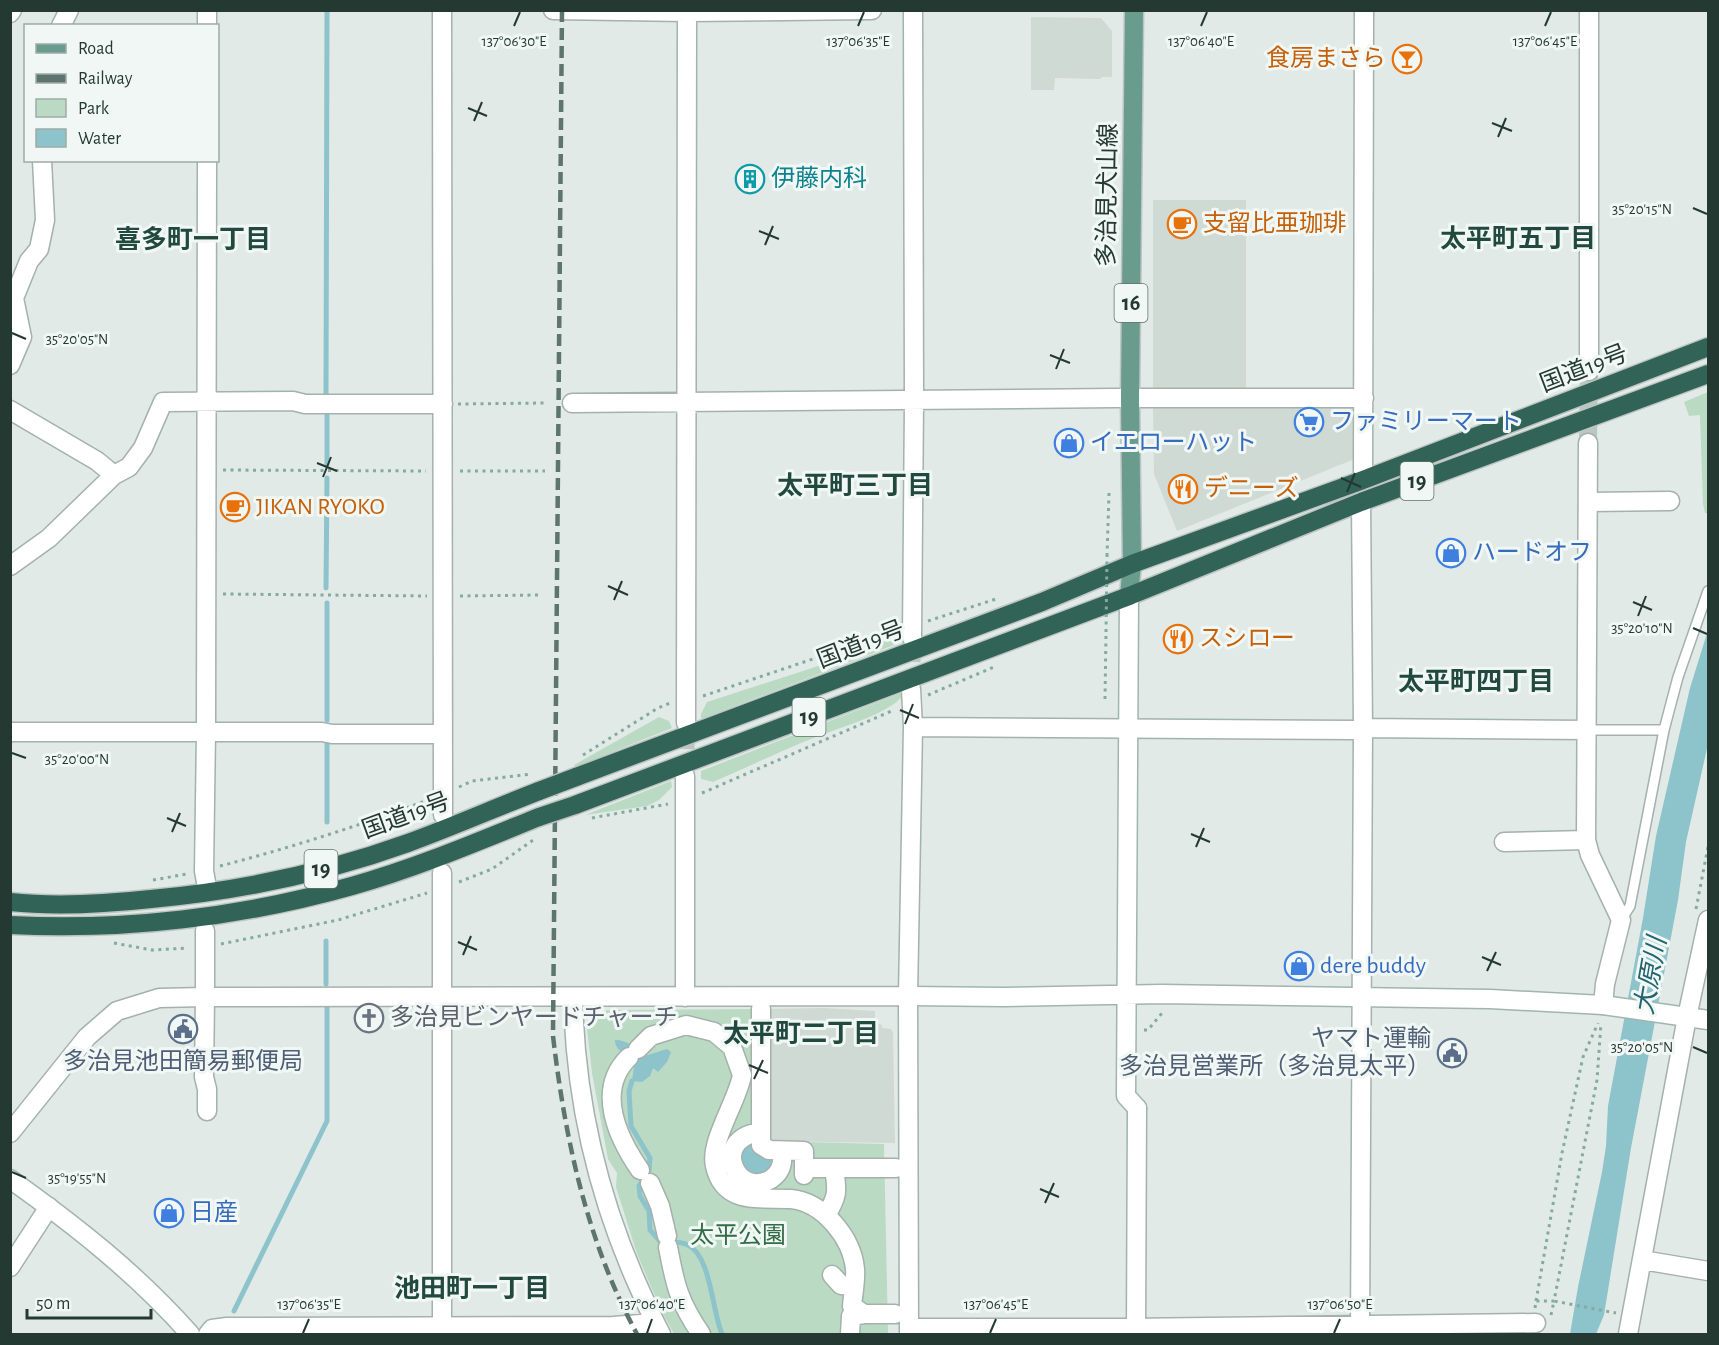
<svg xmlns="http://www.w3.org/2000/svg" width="1719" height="1345" font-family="'Alegreya Sans','Noto Sans JP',sans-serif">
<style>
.built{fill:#cfdad5}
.green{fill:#bbdac3}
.water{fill:#8dc3cb}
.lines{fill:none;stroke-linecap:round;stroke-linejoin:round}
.stream{stroke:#8dc3cb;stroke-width:5}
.street-tunnel{stroke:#bbc7c2;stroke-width:18;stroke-dasharray:18 9;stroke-linecap:butt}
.lane-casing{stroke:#a4b1ac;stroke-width:12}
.street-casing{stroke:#a4b1ac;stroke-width:21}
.secondary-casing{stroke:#a1b5ad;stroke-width:21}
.primary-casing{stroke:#bdc4c2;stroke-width:21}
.highway-casing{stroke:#bdc4c2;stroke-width:21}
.path{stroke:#84ab9e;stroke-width:3;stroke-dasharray:3 4.5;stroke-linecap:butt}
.lane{stroke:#fff;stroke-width:9}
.street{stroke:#fff;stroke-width:18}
.secondary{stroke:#fff;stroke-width:18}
.primary{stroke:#699c8d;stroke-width:18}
.highway{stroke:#316357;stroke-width:18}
.rail{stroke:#5d756e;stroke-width:4.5;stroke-dasharray:12 6;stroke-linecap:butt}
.highway-bridge-casing{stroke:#bdc4c2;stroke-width:21;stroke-linecap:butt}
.path-bridge{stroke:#84ab9e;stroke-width:3;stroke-dasharray:3 4.5;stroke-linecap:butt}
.highway-bridge{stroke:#316357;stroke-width:18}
.ticks{fill:none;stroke:#233932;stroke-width:2}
.labels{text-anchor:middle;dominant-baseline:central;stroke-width:6;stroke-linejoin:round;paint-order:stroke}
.shield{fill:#f1f7f4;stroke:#61726c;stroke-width:1.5}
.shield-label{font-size:22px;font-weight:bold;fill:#233932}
.food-label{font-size:24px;fill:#c56008;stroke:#f1f7f4;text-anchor:start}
.culture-label{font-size:24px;fill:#0d838f;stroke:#f1f7f4;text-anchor:start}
.street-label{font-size:24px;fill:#233932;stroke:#f1f7f4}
.shop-label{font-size:24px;fill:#366cbe;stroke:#f1f7f4;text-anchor:start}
.worship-label{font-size:24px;fill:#5b616d;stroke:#f1f7f4;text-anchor:start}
.service-label{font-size:24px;fill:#4e5e75;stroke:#f1f7f4;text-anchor:end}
.park-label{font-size:24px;fill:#316c46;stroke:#f1f7f4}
.neighbourhood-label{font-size:26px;font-weight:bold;fill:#21493e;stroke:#f1f7f4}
.water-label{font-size:26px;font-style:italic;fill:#226570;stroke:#f1f7f4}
.ticks-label{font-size:15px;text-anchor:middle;fill:#233932;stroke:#f1f7f4;stroke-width:6;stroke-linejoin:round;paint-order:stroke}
</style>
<rect width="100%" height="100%" fill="#e1eae6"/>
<path class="built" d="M1031,17L1101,18L1112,31V77H1101V79L1055,78L1054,90H1031Z
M1153,200H1246V388H1153Z
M1153,408H1355L1357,458L1177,531L1154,474Z
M824,1008L875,1011V1020H878V1024L882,1025V1028L891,1029L893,1033L895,1143L764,1141L765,1009Z"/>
<path class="green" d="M1708,392V513H1705L1703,504L1700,415L1689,416L1684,402Z
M892,638L902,642L701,719V714L707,702L840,659Z
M902,693L903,695C890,714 838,728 816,737C781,751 748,767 713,782L701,779V771Z
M659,717L669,721L672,728L575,767L574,765Z
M671,781L672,787L659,800L647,806L585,815Z
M765,1009L764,1141L884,1144L888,1334H674L662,1312L637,1254L616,1187L617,1173L608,1159L592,1073L587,1028L607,1010Z"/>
<path class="water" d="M1708,630V744L1686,842L1678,900L1631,1148L1604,1315L1596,1334H1570L1578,1287L1602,1172L1606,1146L1608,1106L1643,918L1656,836L1690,688Z
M615,1040C628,1040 636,1048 645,1056L667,1049L671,1052L667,1062L658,1072L653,1068L650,1076L642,1082L632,1081L635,1060C626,1054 615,1051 615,1040Z
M745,1138L780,1157L764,1179L741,1172L739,1145Z"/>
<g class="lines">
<path class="stream" d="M326,397L327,10
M327,411V464
M326,588L327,478
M327,720V603
M327,740V822
M326,941V984
M632,1081L629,1091L631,1126L650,1158L649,1171L639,1186L640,1196L649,1211L650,1230L660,1241C668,1242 679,1241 688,1245C711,1256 712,1311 722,1334
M234,1311L327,1121V1006"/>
<path class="street-tunnel" d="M1588,443L1589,371
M911,689L912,638
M685,776L686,723"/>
<g class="lane-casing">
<path id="lane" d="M1587,730H1664
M1621,920L1630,906L1664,730L1678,677L1708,591"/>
</g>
<g class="street-casing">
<path id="street" d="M442,10L443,815
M553,10L687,12L872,10
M61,26L69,10
M207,26V10
M10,365L22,337L14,298L29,261L39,249L45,220L42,160
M1589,371V10
M572,403L1115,398H1364
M10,410L97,461L114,475
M1588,443L1586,840L1590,855L1621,920L1605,984L1603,1005
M1363,480L1364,10
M1588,502L1670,501
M10,566L49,538L114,475L129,467L143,448L163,402L293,401L305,404H443
M912,638L914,401L913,10
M686,723L687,10
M913,727L1354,730L1363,728L1587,730
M10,732H322L332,734H443
M1504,842L1586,840
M206,882L204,871L206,732L207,160
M573,997C575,1095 596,1190 636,1281C644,1299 652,1317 661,1334
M685,997V776
M761,1009V1145L769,1150L804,1151V1175
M638,1049L651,1036L686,1025L714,1032L732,1047L742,1075C738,1100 709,1142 715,1166C724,1206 761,1197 791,1199C823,1202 852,1238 855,1269C856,1281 853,1294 852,1306L864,1314H895
M629,1057C595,1090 618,1138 640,1170
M207,1111V1089L204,1077L205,997L908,996
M10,1133L87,1037L117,1011L159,998L205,997V931
M755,1133C711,1143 738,1199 771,1179C780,1173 783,1165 782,1155
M804,1168H834C837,1190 839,1195 826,1215
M834,1168H896
M650,1183L660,1206L667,1236
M668,1247C675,1285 679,1302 701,1334
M1642,1260L1708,1271
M10,1267L49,1207
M832,1275L841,1285L854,1286
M909,1328H1125L1536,1323
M208,1334L212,1329L227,1327L613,1326L655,1323
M442,1334V873
M850,1334L851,1316L864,1314
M909,1334L908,996L913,727L911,689
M1136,1334L1137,1108
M1360,1334L1363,728L1361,502
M1628,1334L1687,1017L1708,920"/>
</g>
<g class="secondary-casing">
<path id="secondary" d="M10,13L12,10
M1129,596L1126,1096L1137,1108
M908,996L1004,997L1162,994L1490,999L1603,1005L1708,1020
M10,1179C76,1226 137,1274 190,1334"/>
</g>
<g class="primary-casing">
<path id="primary" d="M1129,596L1132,564L1130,398L1134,10"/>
</g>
<g class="highway-casing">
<path id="highway" d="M576,777L1042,602L1132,564L1363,480L1708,347
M575,805L1129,596L1361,502L1708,374
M10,902C57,907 105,904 151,899C238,891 325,873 408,843C452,827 495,808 539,791
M10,925C124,931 242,917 352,886C416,868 477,842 539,817"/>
</g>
<path class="path" d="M458,404L546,403
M223,470L426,471
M460,471H545
M1107,556L1109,493
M223,594L427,596
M460,596L540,595
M928,621L996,599
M928,695L994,667
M703,696L896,631
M1105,699L1106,632
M583,755L658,708L670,703
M459,787L472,781L532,774
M702,793L894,710
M592,818L668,804
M220,866C290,848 358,826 425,801
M153,880L187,874
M459,882L492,869L536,838
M1696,909L1708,847
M114,943L152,950L188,948
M221,944L338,920L427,893
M1144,1030H1148L1162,1013V1009
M1536,1301L1562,1153L1583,1057L1598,1023
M1535,1308L1536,1301H1554L1597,1080L1601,1023
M1551,1315L1554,1301L1616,1313"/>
<use href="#lane" class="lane"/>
<use href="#street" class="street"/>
<use href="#secondary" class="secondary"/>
<use href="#primary" class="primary"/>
<use href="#highway" class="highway"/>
<path class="rail" d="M562,10L553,1036C565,1139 587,1242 637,1334"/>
<g class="highway-bridge-casing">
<path id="highway-bridge" d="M539,791L576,777
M539,817L575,805"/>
</g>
<path class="path-bridge" d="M1106,632L1107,556"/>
<use href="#highway-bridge" class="highway-bridge"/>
</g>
<path class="ticks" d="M514,26L520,12M858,26L864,12M1201,26L1207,12M1545,26L1551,12M468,108L487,116M474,121L482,102M1492,123L1512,131M1498,137L1506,118M1693,208L1707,214M759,231L779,239M765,245L773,226M12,333L26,339M1050,355L1070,363M1056,369L1064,349M317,463L337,471M323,477L331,457M1341,478L1361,487M1347,492L1355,473M608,586L628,595M614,600L622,581M1633,602L1652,610M1638,616L1646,596M1693,628L1707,634M900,710L919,718M905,724L913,704M12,753L26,758M167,818L186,826M172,832L180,813M1191,834L1210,842M1196,847L1204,828M458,942L477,950M463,955L471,936M1482,957L1501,965M1487,971L1496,952M1693,1047L1707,1053M749,1065L768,1073M754,1079L763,1060M12,1172L26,1178M1040,1189L1059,1197M1045,1203L1054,1183M303,1333L309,1319M647,1333L652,1319M990,1333L996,1319M1334,1333L1340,1319"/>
<defs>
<g id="bar-ring" transform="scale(1.5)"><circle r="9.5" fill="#f1f7f4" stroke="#e8710a" stroke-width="1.5"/><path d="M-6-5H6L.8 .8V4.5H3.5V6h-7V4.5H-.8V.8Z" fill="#e8710a"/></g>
<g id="building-ring" transform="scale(1.5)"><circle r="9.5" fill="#f1f7f4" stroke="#0f9aa8" stroke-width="1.5"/><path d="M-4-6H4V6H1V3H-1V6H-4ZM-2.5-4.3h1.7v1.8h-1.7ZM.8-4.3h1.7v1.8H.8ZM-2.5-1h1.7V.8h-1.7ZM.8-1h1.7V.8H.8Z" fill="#0f9aa8"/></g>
<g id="cafe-ring" transform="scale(1.5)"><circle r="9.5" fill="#f1f7f4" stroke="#e8710a" stroke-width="1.5"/><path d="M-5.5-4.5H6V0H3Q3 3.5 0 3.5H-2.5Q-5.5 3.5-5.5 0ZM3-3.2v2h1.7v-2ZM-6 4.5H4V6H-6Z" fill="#e8710a"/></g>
<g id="supermarket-ring" transform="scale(1.5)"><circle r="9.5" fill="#f1f7f4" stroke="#3f7fe0" stroke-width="1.5"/><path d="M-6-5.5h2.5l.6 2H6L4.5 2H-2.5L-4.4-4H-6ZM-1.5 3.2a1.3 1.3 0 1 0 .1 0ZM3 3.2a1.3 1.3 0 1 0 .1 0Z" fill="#3f7fe0"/></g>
<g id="shop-ring" transform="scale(1.5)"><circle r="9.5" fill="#f1f7f4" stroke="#3f7fe0" stroke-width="1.5"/><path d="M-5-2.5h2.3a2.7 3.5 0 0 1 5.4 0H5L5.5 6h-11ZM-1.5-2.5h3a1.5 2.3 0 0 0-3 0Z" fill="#3f7fe0"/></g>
<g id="restaurant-ring" transform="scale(1.5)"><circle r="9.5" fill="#f1f7f4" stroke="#e8710a" stroke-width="1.5"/><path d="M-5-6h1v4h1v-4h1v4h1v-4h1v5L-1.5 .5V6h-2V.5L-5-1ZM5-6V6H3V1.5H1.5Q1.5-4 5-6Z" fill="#e8710a"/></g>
<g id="church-ring" transform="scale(1.5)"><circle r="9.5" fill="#f1f7f4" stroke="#6b7280" stroke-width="1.5"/><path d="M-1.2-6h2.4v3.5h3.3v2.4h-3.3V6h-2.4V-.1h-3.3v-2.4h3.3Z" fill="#6b7280"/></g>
<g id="civic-ring" transform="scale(1.5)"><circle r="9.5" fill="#f1f7f4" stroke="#5c6f8a" stroke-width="1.5"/><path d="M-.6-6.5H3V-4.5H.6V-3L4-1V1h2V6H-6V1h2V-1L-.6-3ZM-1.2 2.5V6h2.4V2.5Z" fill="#5c6f8a"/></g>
</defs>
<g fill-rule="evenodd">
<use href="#bar-ring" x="1407" y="59"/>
<use href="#building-ring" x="750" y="179"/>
<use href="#cafe-ring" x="1182" y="224"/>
<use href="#supermarket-ring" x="1309" y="422"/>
<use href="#shop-ring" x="1069" y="443"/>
<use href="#restaurant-ring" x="1183" y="489"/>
<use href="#cafe-ring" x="235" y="507"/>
<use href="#shop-ring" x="1451" y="553"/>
<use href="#restaurant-ring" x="1178" y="639"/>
<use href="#shop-ring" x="1299" y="966"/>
<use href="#church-ring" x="369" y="1018"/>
<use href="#civic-ring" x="183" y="1029"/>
<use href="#civic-ring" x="1452" y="1053"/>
<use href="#shop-ring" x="169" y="1213"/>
</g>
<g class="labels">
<g class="shield">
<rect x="1114.5" y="284" width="33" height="38" rx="4.5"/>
<rect x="1400.5" y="462" width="33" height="38" rx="4.5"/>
<rect x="792.5" y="698" width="33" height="38" rx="4.5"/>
<rect x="304.5" y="850" width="33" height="38" rx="4.5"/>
</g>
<g class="shield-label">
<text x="1131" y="303">16</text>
<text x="1417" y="481">19</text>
<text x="809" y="717">19</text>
<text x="321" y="869">19</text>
</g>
<g class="food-label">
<text x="1386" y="59" text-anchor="end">食房まさら</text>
<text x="1203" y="224">支留比亜珈琲</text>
<text x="1204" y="489">デニーズ</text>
<text x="256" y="507">JIKAN RYOKO</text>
<text x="1199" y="639">スシロー</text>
</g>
<g class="culture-label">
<text x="771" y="179">伊藤内科</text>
</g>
<g class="street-label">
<text transform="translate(1108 195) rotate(-89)">多治見犬山線</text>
<text transform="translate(1584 369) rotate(-21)">国道19号</text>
<text transform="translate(861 645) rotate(-21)">国道19号</text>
<text transform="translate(406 816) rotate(-20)">国道19号</text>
</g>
<g class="shop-label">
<text x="1330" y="422">ファミリーマート</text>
<text x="1090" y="443">イエローハット</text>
<text x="1472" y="553">ハードオフ</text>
<text x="1320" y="966">dere buddy</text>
<text x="190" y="1213">日産</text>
</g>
<g class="worship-label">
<text x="390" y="1018">多治見ビンヤードチャーチ</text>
</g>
<g class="service-label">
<text x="1431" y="1039">ヤマト運輸<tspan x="1431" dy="28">多治見営業所（多治見太平）</tspan></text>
<text x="183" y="1062" text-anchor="middle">多治見池田簡易郵便局</text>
</g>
<g class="park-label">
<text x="738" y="1236">太平公園</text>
</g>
<g class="neighbourhood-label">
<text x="1518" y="239">太平町五丁目</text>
<text x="193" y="240">喜多町一丁目</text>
<text x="855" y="486">太平町三丁目</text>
<text x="1476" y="682">太平町四丁目</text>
<text x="801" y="1034">太平町二丁目</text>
<text x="472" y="1289">池田町一丁目</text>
</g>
<g class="water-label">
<text transform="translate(1651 976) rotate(-80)">大原川</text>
</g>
</g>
<g class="ticks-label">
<text x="514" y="46">137°06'30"E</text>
<text x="858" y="46">137°06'35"E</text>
<text x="1201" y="46">137°06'40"E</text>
<text x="1545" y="46">137°06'45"E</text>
<text x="1642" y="214">35°20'15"N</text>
<text x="77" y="344">35°20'05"N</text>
<text x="1642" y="633">35°20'10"N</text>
<text x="77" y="764">35°20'00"N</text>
<text x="1642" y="1052">35°20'05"N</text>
<text x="77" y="1183">35°19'55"N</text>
<text x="309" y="1309">137°06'35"E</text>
<text x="652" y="1309">137°06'40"E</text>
<text x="996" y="1309">137°06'45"E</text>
<text x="1340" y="1309">137°06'50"E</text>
</g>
<rect width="1719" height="1345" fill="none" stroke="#233932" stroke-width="24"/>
<rect x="24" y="24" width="195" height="138" fill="#f1f7f4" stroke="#9faba6" stroke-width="1.5"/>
<rect x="36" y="44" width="30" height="9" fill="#699c8d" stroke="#9faba6" stroke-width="1.5"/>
<text x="78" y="54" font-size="18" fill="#233932">Road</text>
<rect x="36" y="74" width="30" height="9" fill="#5d756e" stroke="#9faba6" stroke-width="1.5"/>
<text x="78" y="84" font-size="18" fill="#233932">Railway</text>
<rect x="36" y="99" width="30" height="18" fill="#bbdac3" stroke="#9faba6" stroke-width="1.5"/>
<text x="78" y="114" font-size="18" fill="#233932">Park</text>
<rect x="36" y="129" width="30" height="18" fill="#8dc3cb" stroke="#9faba6" stroke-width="1.5"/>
<text x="78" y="144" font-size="18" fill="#233932">Water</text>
<path d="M27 1309v9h124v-9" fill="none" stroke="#233932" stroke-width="3"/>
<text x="36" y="1309" font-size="18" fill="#233932" stroke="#f1f7f4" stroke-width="4.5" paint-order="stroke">50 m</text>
</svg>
